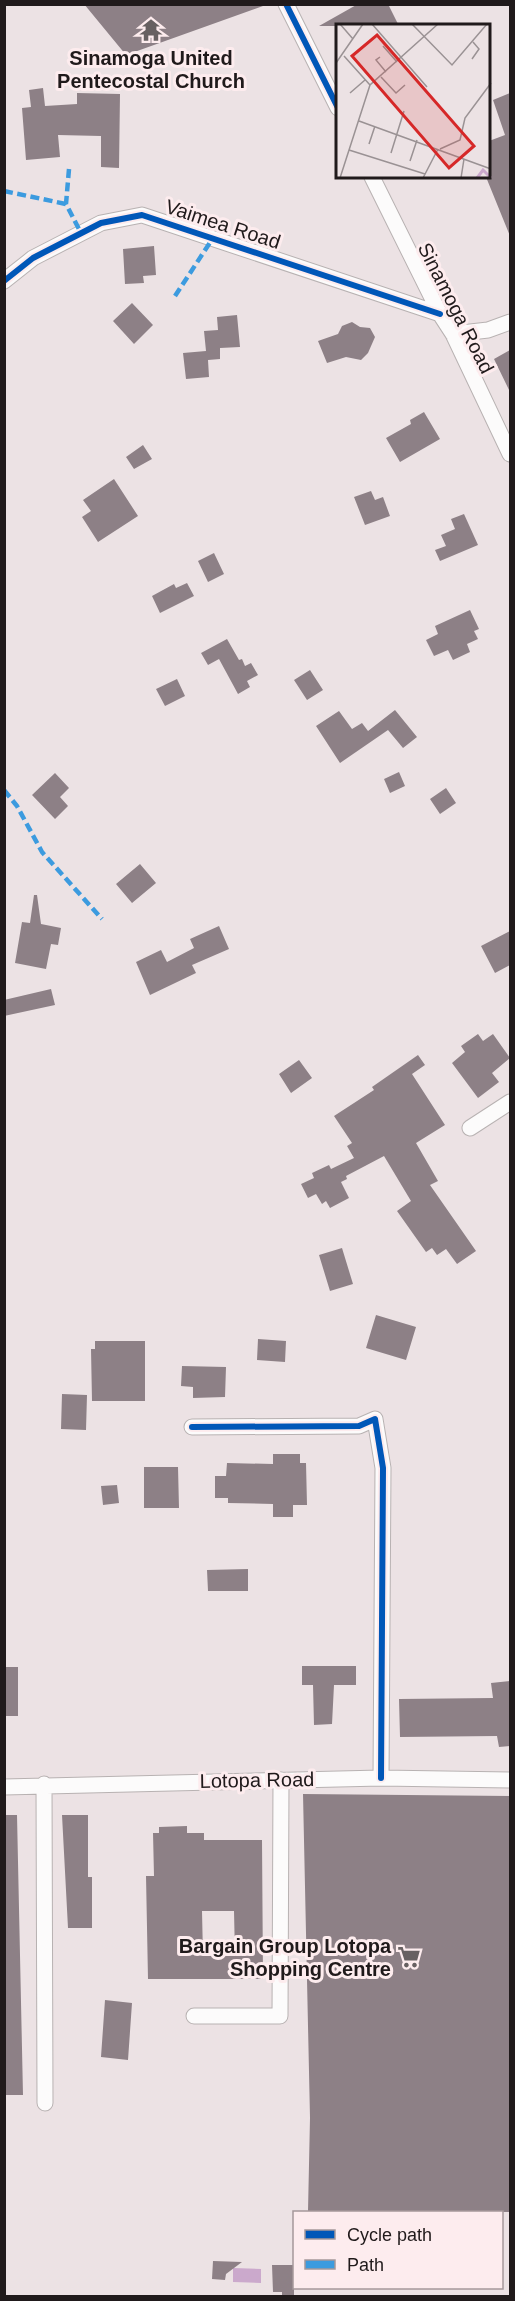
<svg xmlns="http://www.w3.org/2000/svg" width="515" height="2301" font-family="Helvetica,sans-serif">
<style>
.water{fill:#cba9cc}
.building{fill:#8d8086;fill-rule:evenodd}
.lines{fill:none;stroke-linecap:round;stroke-linejoin:round}
.minor-casing{stroke:#b8b2b2;stroke-width:17}
.minor{stroke:#fcfbfb;stroke-width:15}
.quiet{stroke:#3c9bdf;stroke-width:4.5;stroke-dasharray:9 4.5;stroke-linecap:butt}
.cycleway-casing{stroke:#fdecee;stroke-width:10}
.cycleway{stroke:#0057b8;stroke-width:6}
.labels{text-anchor:middle;dominant-baseline:central;stroke-width:6;stroke-linejoin:round;paint-order:stroke}
.poi-label{font-size:20px;font-weight:bold;fill:#201a1b;stroke:#fdecee}
.street-label{font-size:20px;fill:#201a1b;stroke:#fdecee}
.inset-river{fill:none;stroke:#cba9cc;stroke-width:3}
.inset-road{fill:none;stroke:#9a9294;stroke-width:1.5}
.view{fill:#d62828;fill-opacity:0.15;stroke:#d62828;stroke-width:3}
.inset-edge{fill:none;stroke:#201a1b;stroke-width:3}
</style>
<rect width="100%" height="100%" fill="#ece2e4"/>
<path class="water" d="M233,2268L261,2269V2283L233,2282Z"/>
<path class="building" d="M84,4H263V6L126,55Z
M358,4H388L399,26H319Z
M43,88L45,106L77,104V93L120,94L119,168L101,167V136L58,135L60,157L26,160L22,108L31,107L29,90Z
M510,93V236L486,177H489V141L505,135L493,100Z
M154,246L156,275L143,276L144,283L125,284L123,249Z
M132,303L153,325L134,344L113,321Z
M237,315L240,347L220,348V359L208,360L209,377L186,379L183,353L206,351L204,331L218,330L217,317Z
M352,322L360,327L370,328L375,337L368,353L361,360L346,357L327,363L318,341L338,334L342,326Z
M510,350V392L494,359Z
M424,412L440,439L400,462L386,438L411,424L410,420Z
M143,445L152,459L134,469L126,457Z
M114,479L138,516L98,542L82,517L91,511L83,500Z
M371,491L375,500L383,497L390,516L365,525L354,497Z
M464,514L478,545L440,561L435,550L446,546L441,535L455,529L451,519Z
M214,553L224,574L208,582L198,561Z
M187,583L194,596L160,613L152,596L174,584L176,588Z
M470,610L479,629L474,631L478,639L467,644L470,652L453,660L448,650L434,656L426,640L438,634L435,626Z
M227,639L239,660L242,659L245,666L251,663L258,675L247,681L250,687L238,694L219,659L208,665L201,653Z
M310,670L323,690L307,700L294,680Z
M177,679L185,696L165,706L156,689Z
M395,710L417,737L403,748L388,730L340,763L316,726L339,711L352,729L362,723L368,731Z
M399,772L405,786L390,793L384,779Z
M55,773L69,788L60,797L68,806L55,819L32,795Z
M446,788L456,803L440,814L430,799Z
M140,864L156,883L132,903L116,884Z
M34,895H37L41,924L61,928L58,945L51,944L46,969L15,963L22,922L30,923Z
M219,926L229,949L192,965L196,973L150,995L136,962L161,950L167,962L194,948L190,939Z
M510,931V965L495,973L481,946Z
M51,989L55,1005L4,1016V1000Z
M478,1034L483,1041L493,1034L510,1058L492,1073L499,1082L478,1098L452,1063L465,1052L461,1046Z
M418,1055L425,1065L412,1074L445,1125L416,1143L438,1181L430,1185L476,1251L457,1264L446,1249L437,1255L432,1248L426,1252L397,1211L411,1201L384,1156L346,1176L347,1179L341,1182L349,1198L330,1208L326,1201L322,1204L316,1194L308,1198L301,1184L314,1178L312,1173L329,1165L331,1169L354,1158L347,1146L352,1143L334,1116L374,1090L372,1087Z
M299,1060L312,1078L291,1093L279,1074Z
M342,1248L353,1284L330,1291L319,1255Z
M376,1315L416,1327L406,1360L366,1348Z
M258,1339L286,1341L285,1362L257,1360Z
M95,1341H145V1401H92L91,1349H95Z
M182,1366L226,1367L225,1397L193,1398V1387L181,1386Z
M62,1394L87,1395L86,1430L61,1429Z
M273,1454H300V1463H306L307,1505H293V1517H273V1504L228,1503V1498H215V1476H226L227,1463L273,1464Z
M144,1467H178L179,1508H144Z
M117,1485L119,1503L103,1505L101,1486Z
M248,1569V1591H208L207,1570Z
M302,1666H356V1685H334L332,1724L314,1725L313,1685H302Z
M4,1667H18V1716H4Z
M510,1681V1746L499,1747L497,1736L400,1737L399,1699L493,1698L491,1683Z
M303,1794L510,1796V2212L308,2211L310,2118Z
M4,1815H17L23,2095H4Z
M62,1815H88V1877H92V1928H68Z
M187,1826V1833H204V1840H262L263,1979H148L146,1876H154L153,1833H159V1827ZM202,1911H234L235,1956H203Z
M105,2000L132,2003L128,2060L101,2057Z
M213,2261L242,2262L226,2274L225,2280L212,2279Z
M272,2265H294V2296H282V2292H273Z"/>
<g class="lines">
<g class="minor-casing">
<path id="minor" d="M286,4L338,108
M372,177L440,314L453,334L510,454
M4,281L33,258L101,223L142,215L440,314
M453,334L488,330L510,322
M470,1128L510,1102
M192,1427L359,1426L375,1419L383,1468L381,1778
M44,1784L45,2103
M4,1787L381,1778L510,1780
M194,2016H280L281,1780"/>
</g>
<use href="#minor" class="minor"/>
<path class="quiet" d="M69,169L66,204L81,233
M4,191L66,204
M175,296L213,238
M4,790L17,806L42,852L102,919"/>
<g class="cycleway-casing">
<path id="cycleway" d="M286,4L338,108
M4,281L33,258L101,223L142,215L440,314
M192,1427L359,1426L375,1419L383,1468L381,1778"/>
</g>
<use href="#cycleway" class="cycleway"/>
</g>
<defs>
<g id="temple-bare" transform="scale(1.8)"><path d="M0-6L5-2H3V0L6.5 2.5H4V6H1.5V3h-3V6H-4V2.5H-6.5L-3 0V-2H-5Z" fill="#676061" stroke="#fdecee" stroke-width="2.5" paint-order="stroke"/></g>
<g id="supermarket-bare" transform="scale(1.8)"><path d="M-6-5.5h2.5l.6 2H6L4.5 2H-2.5L-4.4-4H-6ZM-1.5 3.2a1.3 1.3 0 1 0 .1 0ZM3 3.2a1.3 1.3 0 1 0 .1 0Z" fill="#676061" stroke="#fdecee" stroke-width="2.5" paint-order="stroke"/></g>
</defs>
<g fill-rule="evenodd">
<use href="#temple-bare" x="151" y="30"/>
<use href="#supermarket-bare" x="409" y="1957"/>
</g>
<g class="labels">
<g class="poi-label">
<text x="151" y="58">Sinamoga United<tspan x="151" dy="23">Pentecostal Church</tspan></text>
<text x="391" y="1946" text-anchor="end">Bargain Group Lotopa<tspan x="391" dy="23">Shopping Centre</tspan></text>
</g>
<g class="street-label">
<text transform="translate(223 224) rotate(18)">Vaimea Road</text>
<text transform="translate(456 308) rotate(63)">Sinamoga Road</text>
<text transform="translate(257 1780) rotate(-1)">Lotopa Road</text>
</g>
</g>
<g transform="translate(336 24)">
<rect width="154" height="154" fill="#ece2e4"/>
<path class="inset-river" d="M141,154L147,146L155,154"/>
<path class="inset-road" d="M4,0L17,15M36,0L91,63M76,0L116,41L151,0M47,22L61,38M8,32L34,61M44,33L40,36L50,48M136,35L143,25L137,18M0,39L27,0M45,53L60,69L69,61M14,69L29,56M23,97L155,145M33,120L39,102M104,125L124,116L129,94L155,59M13,126L89,150M55,129L68,87M74,137L81,116M4,154L34,61L102,0M87,154L102,125M125,154L128,135"/>
<path class="view" d="M41,11L138,122L113,144L16,32Z"/>
<rect width="154" height="154" class="inset-edge"/>
</g>
<rect width="515" height="2301" fill="none" stroke="#201a1b" stroke-width="12"/>
<rect x="293" y="2211" width="210" height="78" fill="#fdecee" stroke="#a5989a" stroke-width="1.5"/>
<rect x="305" y="2230" width="30" height="9" fill="#0057b8" stroke="#a5989a" stroke-width="1.5"/>
<text x="347" y="2241" font-size="18" fill="#201a1b">Cycle path</text>
<rect x="305" y="2260" width="30" height="9" fill="#3c9bdf" stroke="#a5989a" stroke-width="1.5"/>
<text x="347" y="2271" font-size="18" fill="#201a1b">Path</text>
</svg>
